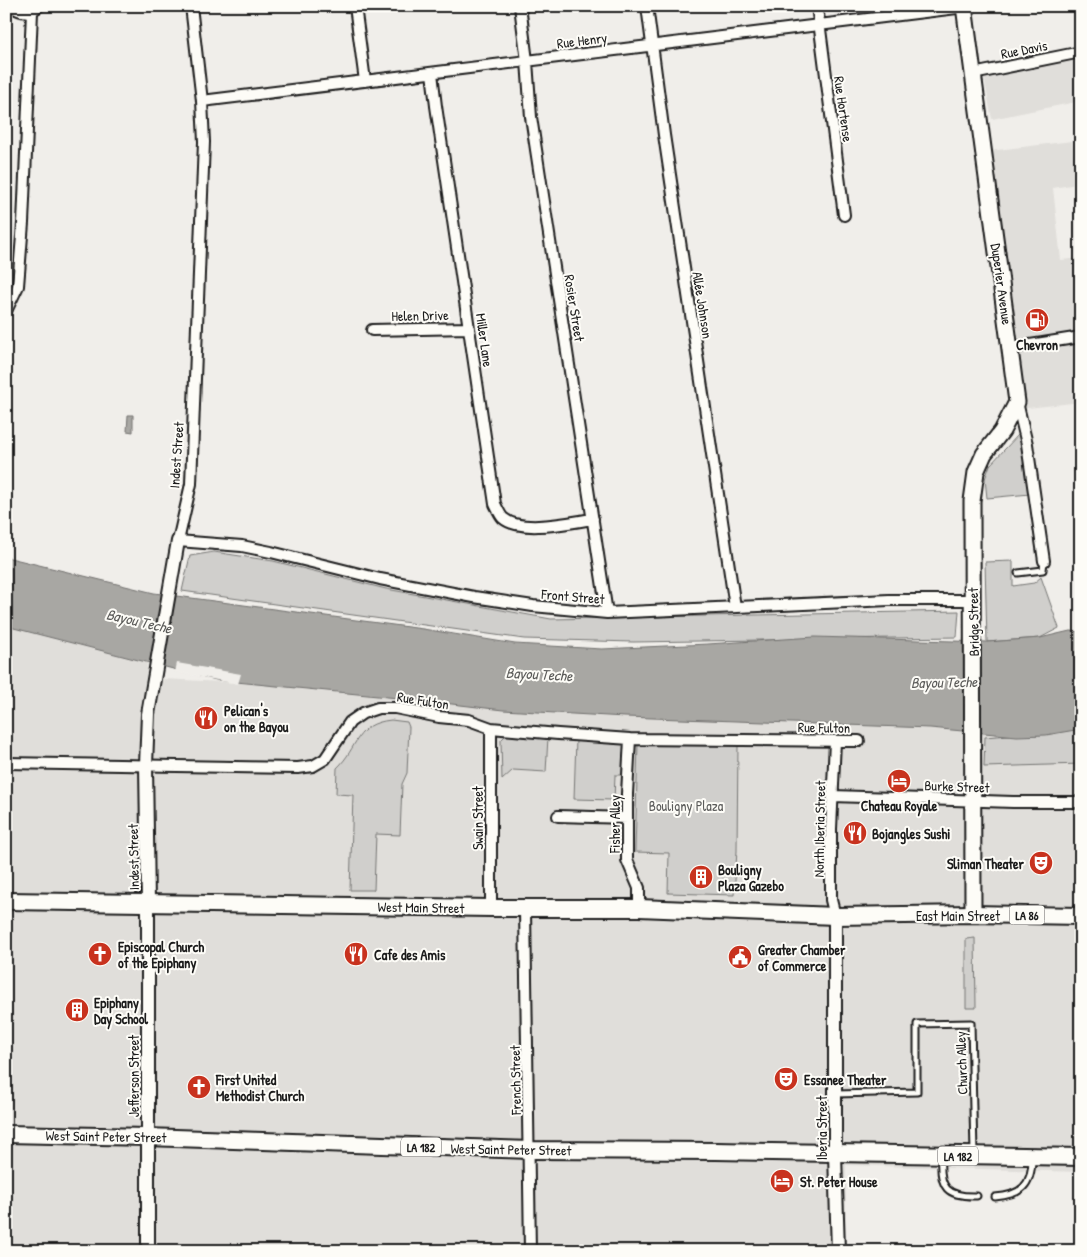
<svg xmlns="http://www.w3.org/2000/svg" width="1087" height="1257" font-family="'Patrick Hand',sans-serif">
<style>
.built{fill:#e0deda}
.green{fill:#d0cfcc;stroke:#767674}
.water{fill:#a8a7a3;stroke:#706f6d}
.pier{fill:#f0eeea}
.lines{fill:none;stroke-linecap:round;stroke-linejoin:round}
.service-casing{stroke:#1c1c1c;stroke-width:9}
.minor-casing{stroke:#1c1c1c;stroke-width:14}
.tertiary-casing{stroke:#1c1c1c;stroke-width:16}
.secondary-casing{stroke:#1c1c1c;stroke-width:19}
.primary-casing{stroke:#1c1c1c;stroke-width:20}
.service{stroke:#fdfcf7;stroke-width:5}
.minor{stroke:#fdfcf7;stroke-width:10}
.tertiary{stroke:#fdfcf7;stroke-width:12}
.secondary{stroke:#fdfcf7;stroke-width:15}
.primary{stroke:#fdfcf7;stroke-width:16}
.labels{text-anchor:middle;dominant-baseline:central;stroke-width:4;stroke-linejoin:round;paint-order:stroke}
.shield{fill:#fdfcf7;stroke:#605f5e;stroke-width:1}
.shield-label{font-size:12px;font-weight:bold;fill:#1c1c1c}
.street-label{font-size:14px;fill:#1c1c1c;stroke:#fdfcf7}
.poi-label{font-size:14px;font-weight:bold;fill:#1c1c1c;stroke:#fdfcf7;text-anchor:start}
.park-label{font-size:14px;fill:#5b5b5a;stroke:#fdfcf7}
.water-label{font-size:15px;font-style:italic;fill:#5b5b59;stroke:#fdfcf7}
</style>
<rect width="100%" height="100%" fill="#f0eeea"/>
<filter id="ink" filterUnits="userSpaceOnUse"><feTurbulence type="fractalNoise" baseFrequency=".02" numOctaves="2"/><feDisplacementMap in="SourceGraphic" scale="10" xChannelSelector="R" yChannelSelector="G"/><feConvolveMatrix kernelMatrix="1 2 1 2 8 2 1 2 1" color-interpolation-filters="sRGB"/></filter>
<g filter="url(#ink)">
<path class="built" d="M1074,59L1081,101L992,119L984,77Z
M1072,141L1077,184L1053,188L1061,260L1081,258V402L1019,409L989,151Z
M6,626L147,662V1137L6,1138Z
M163,679L1031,722L1081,707V1172L846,1165V1251H6V1141L152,1142L154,720Z"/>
<path class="green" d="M1019,434L1030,494L987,498L985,479L990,465Z
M214,552L273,561L386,589L551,619L959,611L957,637L633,642L524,639L182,591L190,556Z
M1013,561V586L1034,583L1041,577L1059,628L1040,638L987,642L985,562Z
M391,720L407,722L409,727L407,773L402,784L400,835L376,834L374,890H350L353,795L336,794L337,768C359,747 354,724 391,720Z
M1081,729V764L984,767L985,737Z
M506,735L548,737L546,772L513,770L502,780L501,740Z
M576,739L624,741L622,775H615L614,800L574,799Z
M638,743L738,745L737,851L734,895L668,893L669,853L635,852Z
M975,938L976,1008H966V939Z"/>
<path class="water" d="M128,415H133V432L127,431Z
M6,557L154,593L423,629L515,644L602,649L708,644L815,637L987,642L1040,638L1070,631L1081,632V729L1046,735L1017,736L930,728L625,717L503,710L418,700L216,680L6,626Z"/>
<path class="pier" d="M177,663L241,674L238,684L175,672Z"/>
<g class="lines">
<g class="service-casing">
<path id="service" d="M1018,573L1043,570L1044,561
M836,1094L917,1092V1024L971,1023L974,1153
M941,1158C939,1188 947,1197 977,1196
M995,1197C1021,1195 1032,1186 1032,1158"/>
</g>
<g class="minor-casing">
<path id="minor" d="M11,6C22,13 29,14 39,6
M191,6L202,101L204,142L191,484L178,541L242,546L271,552L380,579L474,597L533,606L607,613L889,600H972
M355,6L365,81
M520,6L527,61L531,117L607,613
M647,6L664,135L735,607
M817,6L844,215
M432,73L436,106L495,504C497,508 500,515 503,518C521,534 571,522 593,519
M973,74L1081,52
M202,101L965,7
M6,311L18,286L23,223L32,12
M372,330L469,328
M1010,348L1081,337
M1017,402L1027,444L1044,561
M630,739L627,794V860L639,888V908
M6,763L298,768L313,766L325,759L350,722L363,713L378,708H395L439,717L469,720L491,728L558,734L630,739L859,741
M833,796L1013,802H1081
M558,816L627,818
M491,908V728
M525,909L530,1251
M835,916L831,900V829L835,741"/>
</g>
<g class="tertiary-casing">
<path id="tertiary" d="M835,916V1154L838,1251
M148,1251V902L146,765L148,714L178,541"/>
</g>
<g class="secondary-casing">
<path id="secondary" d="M964,6L1017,402L1002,431L984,454L976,472L972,501L973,914"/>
</g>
<g class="primary-casing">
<path id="primary" d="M6,901L491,908H639L835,916L973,914L1081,916
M6,1134L147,1137L530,1150L716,1151L1081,1157"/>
</g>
<use href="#service" class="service"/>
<use href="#minor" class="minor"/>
<use href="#tertiary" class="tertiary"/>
<use href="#secondary" class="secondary"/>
<use href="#primary" class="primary"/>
</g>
</g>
<defs>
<g id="fuel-disc" transform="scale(1.25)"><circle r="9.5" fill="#c8321e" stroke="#fdfcf7"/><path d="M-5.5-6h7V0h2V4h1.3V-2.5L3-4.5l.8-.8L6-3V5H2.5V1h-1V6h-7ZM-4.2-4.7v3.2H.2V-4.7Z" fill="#fff"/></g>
<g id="restaurant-disc" transform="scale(1.25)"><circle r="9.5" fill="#c8321e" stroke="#fdfcf7"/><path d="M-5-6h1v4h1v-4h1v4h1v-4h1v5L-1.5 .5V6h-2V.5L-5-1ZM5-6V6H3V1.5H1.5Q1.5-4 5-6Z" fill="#fff"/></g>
<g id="hotel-disc" transform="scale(1.25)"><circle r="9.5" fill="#c8321e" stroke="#fdfcf7"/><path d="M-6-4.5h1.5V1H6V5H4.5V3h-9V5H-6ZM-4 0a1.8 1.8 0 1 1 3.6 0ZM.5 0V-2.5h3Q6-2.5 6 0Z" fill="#fff"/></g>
<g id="theatre-disc" transform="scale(1.25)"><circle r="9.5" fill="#c8321e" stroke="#fdfcf7"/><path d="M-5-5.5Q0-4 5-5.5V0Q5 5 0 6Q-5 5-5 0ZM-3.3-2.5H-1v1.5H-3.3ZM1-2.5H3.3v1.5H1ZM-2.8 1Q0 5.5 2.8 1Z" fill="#fff"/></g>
<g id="building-disc" transform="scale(1.25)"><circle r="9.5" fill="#c8321e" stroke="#fdfcf7"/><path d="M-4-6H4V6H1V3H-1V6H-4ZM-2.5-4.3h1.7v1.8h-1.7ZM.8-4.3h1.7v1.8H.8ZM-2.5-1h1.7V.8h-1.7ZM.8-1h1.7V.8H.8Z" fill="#fff"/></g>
<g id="church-disc" transform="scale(1.25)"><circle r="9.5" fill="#c8321e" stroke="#fdfcf7"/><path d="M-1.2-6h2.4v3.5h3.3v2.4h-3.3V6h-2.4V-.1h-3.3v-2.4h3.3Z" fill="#fff"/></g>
<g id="civic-disc" transform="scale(1.25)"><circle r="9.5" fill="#c8321e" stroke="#fdfcf7"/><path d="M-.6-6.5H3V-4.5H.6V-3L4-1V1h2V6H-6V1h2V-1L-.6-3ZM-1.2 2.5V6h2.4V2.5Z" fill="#fff"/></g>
</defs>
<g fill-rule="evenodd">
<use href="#fuel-disc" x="1037" y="320"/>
<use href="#restaurant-disc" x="206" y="718"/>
<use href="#hotel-disc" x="899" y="781"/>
<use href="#restaurant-disc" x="855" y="833"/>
<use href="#theatre-disc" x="1041" y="863"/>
<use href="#building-disc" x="701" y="877"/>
<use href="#church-disc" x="100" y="954"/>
<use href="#restaurant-disc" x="356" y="954"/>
<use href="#civic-disc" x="740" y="957"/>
<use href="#building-disc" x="77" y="1010"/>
<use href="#theatre-disc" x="786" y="1079"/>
<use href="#church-disc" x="199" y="1087"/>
<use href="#hotel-disc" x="782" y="1181"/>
</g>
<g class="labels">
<g class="shield">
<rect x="1009.5" y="905.5" width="35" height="19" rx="4"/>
<rect x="401" y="1137.5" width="40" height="19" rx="4"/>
<rect x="938" y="1146.5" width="40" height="19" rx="4"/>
</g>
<g class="shield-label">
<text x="1027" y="915">LA 86</text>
<text x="421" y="1147">LA 182</text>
<text x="958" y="1156">LA 182</text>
</g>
<g class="street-label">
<text transform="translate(582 40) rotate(-7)">Rue Henry</text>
<text transform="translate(1024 49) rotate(-11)">Rue Davis</text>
<text transform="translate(844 109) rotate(82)">Rue Hortense</text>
<text transform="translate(1002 284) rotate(82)">Duperier Avenue</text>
<text transform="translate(703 305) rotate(81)">Allée Johnson</text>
<text transform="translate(575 308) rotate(81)">Rosier Street</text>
<text transform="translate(420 315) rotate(-1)">Helen Drive</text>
<text transform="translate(485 340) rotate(82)">Miller Lane</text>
<text transform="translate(176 455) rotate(-86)">Indest Street</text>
<text transform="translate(573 596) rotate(5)">Front Street</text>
<text transform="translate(973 622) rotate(-91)">Bridge Street</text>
<text transform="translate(423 700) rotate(9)">Rue Fulton</text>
<text transform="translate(824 727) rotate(1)">Rue Fulton</text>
<text transform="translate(957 786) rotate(2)">Burke Street</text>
<text transform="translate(477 818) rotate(-90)">Swain Street</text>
<text transform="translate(614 824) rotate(-90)">Fisher Alley</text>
<text transform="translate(819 829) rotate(-89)">North Iberia Street</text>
<text transform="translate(133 857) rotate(-91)">Indest Street</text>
<text transform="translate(421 907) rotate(1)">West Main Street</text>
<text x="958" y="915">East Main Street</text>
<text transform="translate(961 1063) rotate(-92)">Church Alley</text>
<text transform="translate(133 1076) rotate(-90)">Jefferson Street</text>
<text transform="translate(515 1080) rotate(-91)">French Street</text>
<text transform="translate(821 1128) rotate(-90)">Iberia Street</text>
<text transform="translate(106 1136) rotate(1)">West Saint Peter Street</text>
<text transform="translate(511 1149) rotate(1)">West Saint Peter Street</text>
</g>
<g class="poi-label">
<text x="1037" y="344" text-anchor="middle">Chevron</text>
<text x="224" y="710">Pelican's<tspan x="224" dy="16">on the Bayou</tspan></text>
<text x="899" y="805" text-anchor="middle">Chateau Royale</text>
<text x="872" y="833">Bojangles Sushi</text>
<text x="1024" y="863" text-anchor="end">Sliman Theater</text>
<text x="718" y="869">Bouligny<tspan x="718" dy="16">Plaza Gazebo</tspan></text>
<text x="118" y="946">Episcopal Church<tspan x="118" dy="16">of the Epiphany</tspan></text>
<text x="758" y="949">Greater Chamber<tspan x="758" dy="16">of Commerce</tspan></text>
<text x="374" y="954">Cafe des Amis</text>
<text x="94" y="1002">Epiphany<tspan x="94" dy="16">Day School</tspan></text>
<text x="216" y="1079">First United<tspan x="216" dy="16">Methodist Church</tspan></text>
<text x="804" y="1079">Essanee Theater</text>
<text x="800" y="1181">St. Peter House</text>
</g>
<g class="park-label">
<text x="686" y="805">Bouligny Plaza</text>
</g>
<g class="water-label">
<text transform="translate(139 621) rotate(13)">Bayou Teche</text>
<text transform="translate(539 674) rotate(3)">Bayou Teche</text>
<text transform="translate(944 682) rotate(-1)">Bayou Teche</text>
</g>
</g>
<rect width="1087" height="1257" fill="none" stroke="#fdfcf7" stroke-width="25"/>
<rect x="12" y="12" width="1062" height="1232" fill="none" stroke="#1c1c1c" stroke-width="2" filter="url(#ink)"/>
</svg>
